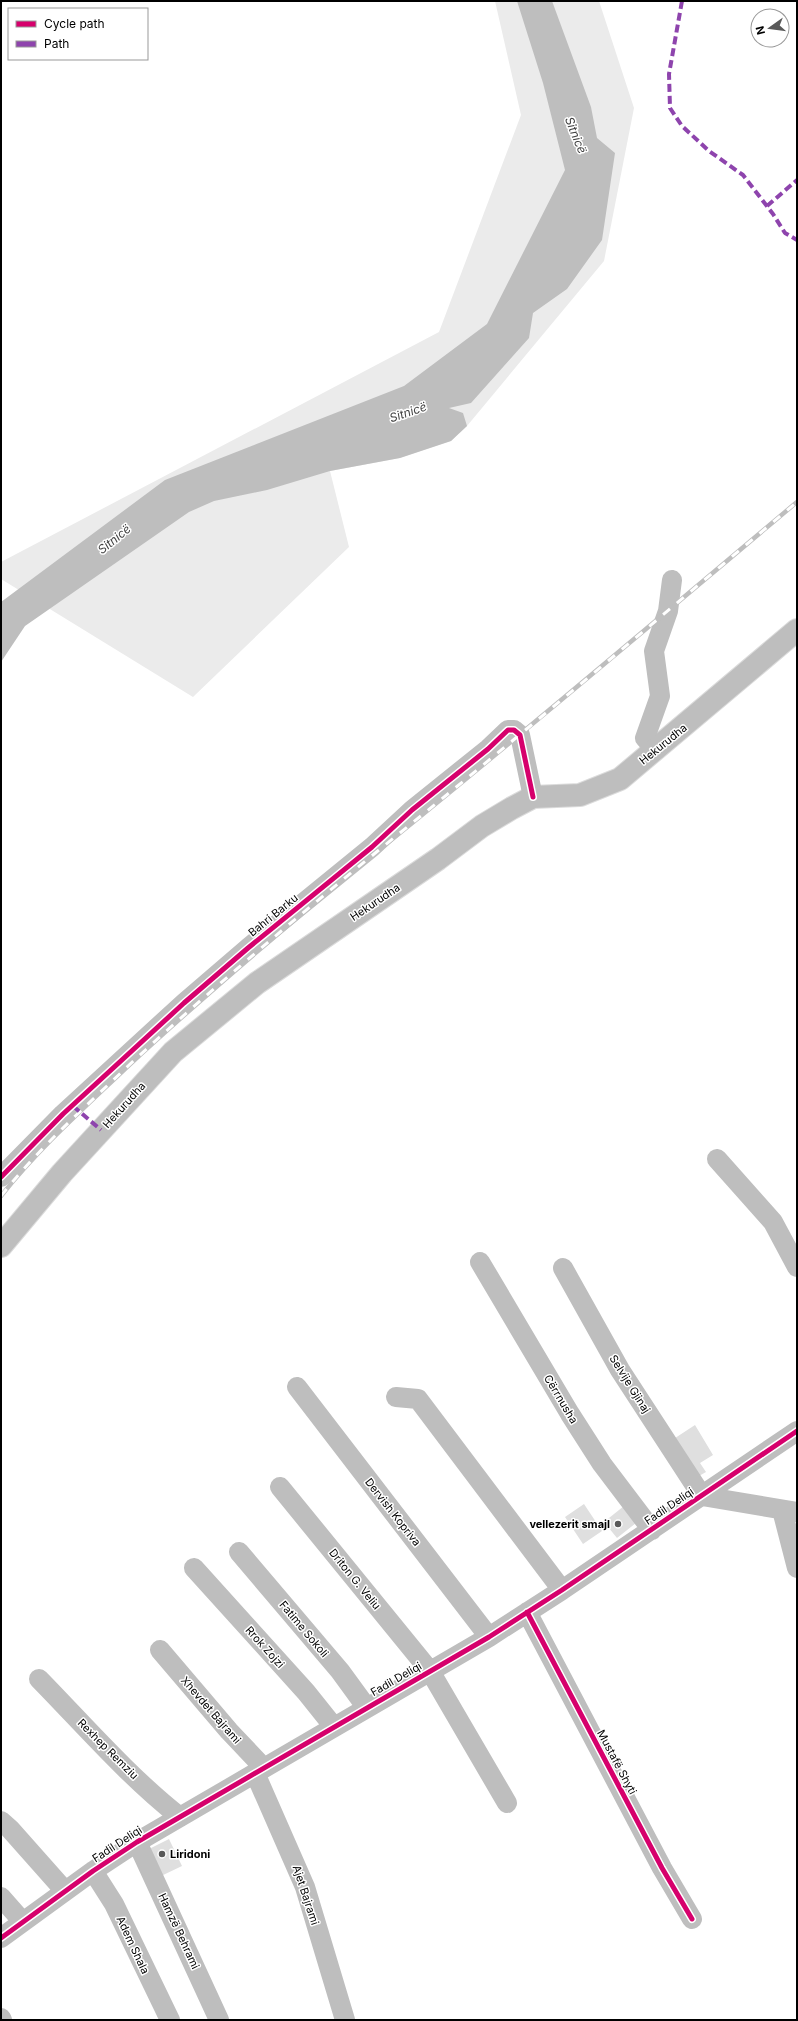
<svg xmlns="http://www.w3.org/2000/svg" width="798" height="2021" font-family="Inter,sans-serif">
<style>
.green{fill:#ebebeb}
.water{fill:#bebebe}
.building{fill:#dfdfdf}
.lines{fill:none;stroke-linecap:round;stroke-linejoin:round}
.major-casing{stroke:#dbdbdb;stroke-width:24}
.minor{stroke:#bebebe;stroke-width:20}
.major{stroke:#bebebe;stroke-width:22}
.rail-casing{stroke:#bebebe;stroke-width:4.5}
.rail{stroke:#fff;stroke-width:3;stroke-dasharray:9;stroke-linecap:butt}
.quiet{stroke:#8e44ad;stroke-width:4;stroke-dasharray:8 4;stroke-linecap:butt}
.cycleway-casing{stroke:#fff;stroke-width:8}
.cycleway{stroke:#d6006c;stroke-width:5}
.poi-dot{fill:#595959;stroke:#fff;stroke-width:1.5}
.labels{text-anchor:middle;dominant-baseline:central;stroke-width:3;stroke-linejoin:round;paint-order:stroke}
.street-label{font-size:11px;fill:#000;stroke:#fff}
.poi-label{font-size:11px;font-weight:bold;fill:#000;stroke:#fff;text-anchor:end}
.water-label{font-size:12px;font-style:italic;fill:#434343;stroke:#fff}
</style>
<rect width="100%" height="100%" fill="#fff"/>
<path class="green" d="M495,1H599L634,108L604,261L467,426L451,441L400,458L330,471L349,547L193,697L1,579V562L439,332L521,115Z"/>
<path class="water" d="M517,1H552L591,107L597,138L615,153L602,240L567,289L533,313L529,338L471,403L449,408L463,413L467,426L451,441L400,458L330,471L267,490L214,501L189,512L25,626L1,662V602L165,480L404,386L487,324L565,170L543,83Z"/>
<path class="building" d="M695,1425L713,1455L700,1463L706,1472L692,1480L669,1442Z
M584,1504L602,1531L583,1544L565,1517Z
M624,1506L636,1523L617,1538L604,1522Z
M169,1839L182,1866L159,1877L147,1850Z"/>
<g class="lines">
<g class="major-casing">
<path id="major" d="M1,1246L62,1173L173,1052L257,983L438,859L482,826L512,808L533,797L580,795L620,779L797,630"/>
</g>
<path class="minor" d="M656,750L645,738L660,696L654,651L668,611L672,580
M717,1159L773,1222L797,1267
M1,1177L63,1114L184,1003L248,948L372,847L412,810L488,749L508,730H514L520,735L533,797
M480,1262L570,1414L602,1464L652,1530
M563,1268L620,1370L702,1496
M297,1387L489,1637
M396,1397L418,1399L562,1590
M280,1487L430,1671L507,1803
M702,1496L797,1512
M782,1510L797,1568
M239,1552L340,1671L367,1708
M194,1568L306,1692L334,1727
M527,1612L662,1868L692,1919
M160,1650L229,1731L264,1768
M39,1679C85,1726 129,1777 180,1817
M255,1773L305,1887L345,2020
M1,1821L10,1829L65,1891
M137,1842L219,2020
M93,1871L114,1904L170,2020
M1,1897L23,1922
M1,1938L93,1871L137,1842L489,1637L562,1590L797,1431
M1,2018L2,2020"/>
<use href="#major" class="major"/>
<g class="rail-casing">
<path id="rail" d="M1,1196C38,1149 84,1108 127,1067C210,990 297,917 385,845C524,733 660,617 797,502"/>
</g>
<use href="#rail" class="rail"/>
<path class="quiet" d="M682,1L669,74L670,108L682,126L709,151L743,175L773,214L785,233L797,240
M767,206L797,180
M73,1106L101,1130"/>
<g class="cycleway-casing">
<path id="cycleway" d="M1,1177L63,1114L184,1003L248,948L372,847L412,810L488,749L508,730H514L520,735L533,797
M527,1612L662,1868L692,1919
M1,1938L93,1871L137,1842L489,1637L562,1590L797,1431"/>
</g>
<use href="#cycleway" class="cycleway"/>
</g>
<g class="poi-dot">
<circle cx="618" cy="1524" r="4"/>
<circle cx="162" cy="1854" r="4"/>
</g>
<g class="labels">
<g class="street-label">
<text transform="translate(663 744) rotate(-39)">Hekurudha</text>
<text transform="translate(375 902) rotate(-34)">Hekurudha</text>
<text transform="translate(273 915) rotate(-39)">Bahri Barku</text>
<text transform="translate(124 1105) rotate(-48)">Hekurudha</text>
<text transform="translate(630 1384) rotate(58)">Selvije Gjinaj</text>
<text transform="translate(561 1399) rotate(59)">Cërrnusha</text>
<text transform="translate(669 1506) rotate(-34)">Fadil Deliqi</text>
<text transform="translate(393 1512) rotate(52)">Dervish Kopriva</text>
<text transform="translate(355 1579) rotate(51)">Driton G. Veliu</text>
<text transform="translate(304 1629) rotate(50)">Fatime Sokoli</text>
<text transform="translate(265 1647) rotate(48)">Rrok Zojzi</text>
<text transform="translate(396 1679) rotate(-30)">Fadil Deliqi</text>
<text transform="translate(211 1710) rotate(49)">Xhevdet Bajrami</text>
<text transform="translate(108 1749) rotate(45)">Rexhep Remziu</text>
<text transform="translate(617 1762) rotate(62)">Mustafë Shyti</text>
<text transform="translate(117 1844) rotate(-33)">Fadil Deliqi</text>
<text transform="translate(306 1895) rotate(72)">Ajet Bajrami</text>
<text transform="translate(179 1931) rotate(65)">Hamzë Behrami</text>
<text transform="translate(133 1945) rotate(65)">Adem Shala</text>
</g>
<g class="poi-label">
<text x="610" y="1524">vellezerit smajl</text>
<text x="170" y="1854" text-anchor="start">Liridoni</text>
</g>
<g class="water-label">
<text transform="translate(576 135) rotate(68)">Sitnicë</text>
<text transform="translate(408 412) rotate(-19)">Sitnicë</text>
<text transform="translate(114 539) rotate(-39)">Sitnicë</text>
</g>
</g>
<rect width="798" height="2021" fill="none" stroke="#000000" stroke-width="4"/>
<rect x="8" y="8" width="140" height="52" fill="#ffffff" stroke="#999999"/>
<rect x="16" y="21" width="20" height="6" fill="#d6006c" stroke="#999999"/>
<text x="44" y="28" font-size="12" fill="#000000">Cycle path</text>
<rect x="16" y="41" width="20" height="6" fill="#8e44ad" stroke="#999999"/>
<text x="44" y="48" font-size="12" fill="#000000">Path</text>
<g transform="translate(770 28) rotate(256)"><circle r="19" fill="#ffffff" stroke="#999999"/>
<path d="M0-3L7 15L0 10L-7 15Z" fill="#595959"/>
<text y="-6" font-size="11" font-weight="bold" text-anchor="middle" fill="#000000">N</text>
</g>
</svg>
